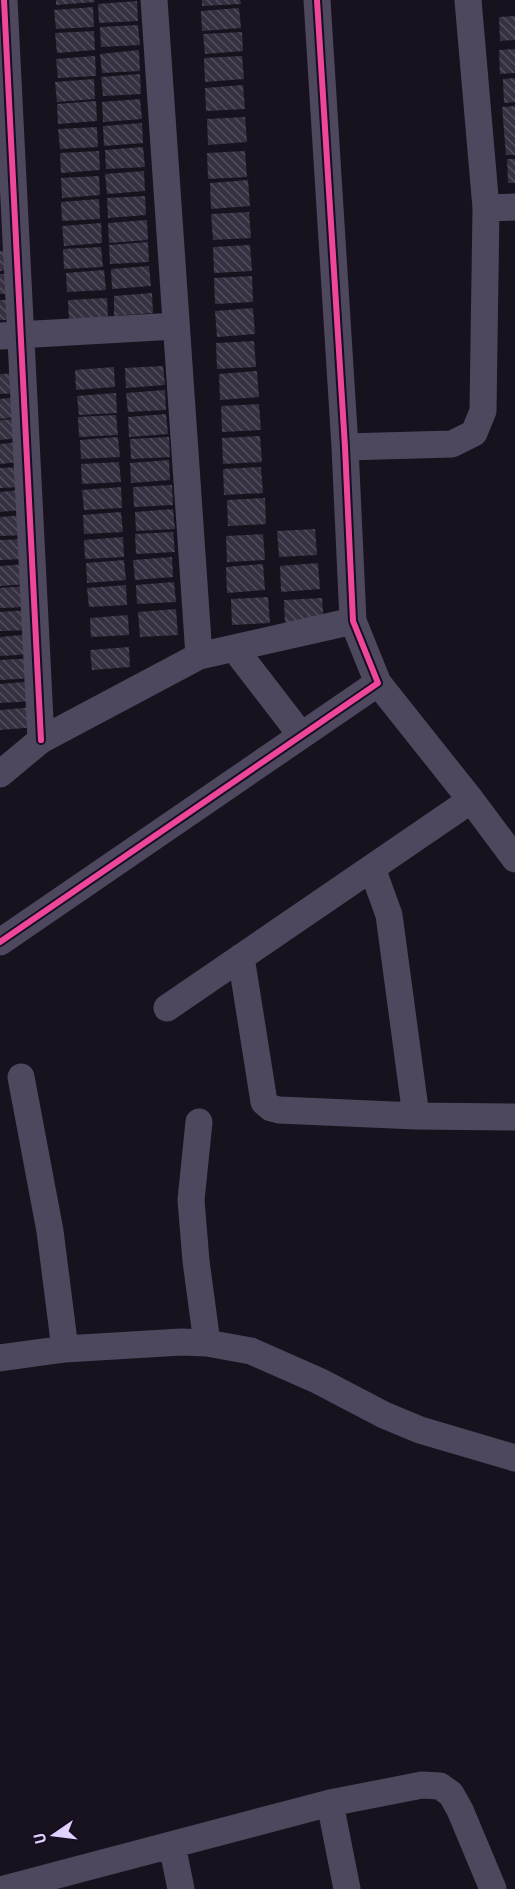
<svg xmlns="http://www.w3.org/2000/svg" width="515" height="1889" font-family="'PT Sans',sans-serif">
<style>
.building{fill:url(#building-back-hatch)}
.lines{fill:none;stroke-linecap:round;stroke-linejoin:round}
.minor{stroke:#4d485e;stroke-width:27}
.cycleway-casing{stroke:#160e22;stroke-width:10}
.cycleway{stroke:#ed469a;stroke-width:6}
</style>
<defs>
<pattern id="building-back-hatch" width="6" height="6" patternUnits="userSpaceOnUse" patternTransform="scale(1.5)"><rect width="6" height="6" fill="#373040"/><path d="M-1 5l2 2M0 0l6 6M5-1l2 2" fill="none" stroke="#544d5d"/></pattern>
</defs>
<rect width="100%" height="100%" fill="#17121d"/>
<path class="building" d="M56,0H94L95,2L56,5Z
M202,0H240L241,4L202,6Z
M137,1L138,21L99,23L98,4Z
M93,7L94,27L56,29L54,10Z
M239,8L241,28L202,31L201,11Z
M515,16V40L500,41L499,17Z
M138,25L140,45L101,47L100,27Z
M94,31L95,50L57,53L55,33Z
M242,32L243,51L205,54L203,34Z
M515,49V73L500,74L499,50Z
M139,50L140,71L102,73L100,54Z
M95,56L96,76L58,78L56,59Z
M242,56L244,79L205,82L204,58Z
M140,74L141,94L103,96L101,77Z
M515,78V102L504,103L503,79Z
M94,79L95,99L57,102L55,82Z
M243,85L245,109L206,111L205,88Z
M140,99L142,119L103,122L102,102Z
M96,101L97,121L58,124L57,104Z
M515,106V155H506L502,107Z
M245,117L247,142L208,145L207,119Z
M142,123L143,143L104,146L103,126Z
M97,127L98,147L60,149L58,129Z
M143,147L145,167L106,169L105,150Z
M99,151L100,170L61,173L60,153Z
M245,151L247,177L208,179L207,153Z
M507,159H515V183H508Z
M144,171L145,191L107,194L105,174Z
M99,176L100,195L62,198L61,178Z
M248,180L250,206L211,209L210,183Z
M145,196L146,215L108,218L107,198Z
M99,199L100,219L62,221L61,202Z
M249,212L251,238L213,240L211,214Z
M147,220L148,240L109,243L108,223Z
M101,223L102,243L64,246L62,226Z
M148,242L149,262L110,264L109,245Z
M250,245L252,271L214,273L213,247Z
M101,247L103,267L64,269L63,249Z
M6,250L7,270L0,271V251Z
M149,266L151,286L112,289L111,269Z
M104,270L106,290L67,292L66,273Z
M0,274H6L8,294H0Z
M252,276L253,302L215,304L214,278Z
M152,293L153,313L114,316V296Z
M107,298L108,318L69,320L68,300Z
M0,300H10L11,320H0Z
M253,308L255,334L217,337L215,311Z
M254,341L256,367L217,369L216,343Z
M163,366L165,385L126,388L125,368Z
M114,367L115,387L76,390L75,370Z
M257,371L259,397L220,400L219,374Z
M17,373L18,393L0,394V374Z
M165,390L166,410L128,412L126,393Z
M116,393L117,413L79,415L77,396Z
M18,397L19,417L0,419V399Z
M259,404L261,430L222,432L221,406Z
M166,414L168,434L129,437L128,417Z
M116,415L118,435L79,437L78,417Z
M18,419L20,438L0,440V420Z
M260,436L262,462L223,464L222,438Z
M118,437L120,457L81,459L80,440Z
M169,437L170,457L131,459L130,439Z
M18,442L20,462L0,464V444Z
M169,460L170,480L131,483L130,463Z
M119,462L121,482L82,484L81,464Z
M19,467L21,487L0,488V468Z
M261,467L263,493L224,495L223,469Z
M172,485L173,505L134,507L133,487Z
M121,487L122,508L84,510L82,490Z
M20,490L22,510L0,512V492Z
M265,498L266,524L228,526L227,500Z
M173,509L175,529L136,531L135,512Z
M121,512L123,532L84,534L83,515Z
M23,515L25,535L0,536V517Z
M315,529L317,555L279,557L277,531Z
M173,532L175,552L136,554L135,534Z
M263,534L265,560L227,562L226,536Z
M123,537L124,557L85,559L84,540Z
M25,539L27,559L0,560V540Z
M172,557L173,577L135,580L133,560Z
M124,560L126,580L87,583L86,563Z
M318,563L320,589L281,592L280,566Z
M26,564L28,584L0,586V566Z
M263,564L265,590L227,593L226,567Z
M174,582L176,602L137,604L136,585Z
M126,585L127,605L89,607L87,588Z
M27,586L28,607L0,608V588Z
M268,597L270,623L232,625L231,599Z
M322,598L324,624L285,626L284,600Z
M176,609L178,635L140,637L138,612Z
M30,610L31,630L0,631V612Z
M128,615L129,635L91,637L90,618Z
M32,634L33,654L0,656V637Z
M129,647L130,667L92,670L90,650Z
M34,658L35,678L0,680V660Z
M35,681L36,701L0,703V684Z
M35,707L37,727L0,730V710Z"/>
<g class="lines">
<path class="minor" d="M4,0L41,740
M154,0L199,656
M486,208L515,207
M0,336L176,326
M345,447L452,444L474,433L483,411L486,208L468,0
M234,648L301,735
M378,683L471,800L515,859
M0,774L41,740L199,656L353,621
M372,868L389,915L416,1116
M0,942L378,683L353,621L345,447L317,0
M241,957L264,1102L271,1108L279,1110L416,1116L515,1117
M167,1008L471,800
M21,1077L50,1231L65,1349
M199,1122L191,1200L196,1261L207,1343
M0,1358L65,1349L181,1342L207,1343L251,1351L319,1381L384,1415L420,1430L515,1458
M330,1803L347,1889
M172,1845L181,1889
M4,1889L330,1803L422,1785L440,1786L451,1794L460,1810L493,1889"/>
<g class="cycleway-casing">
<path id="cycleway" d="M4,0L41,740
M0,942L378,683L353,621L345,447L317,0"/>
</g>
<use href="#cycleway" class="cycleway"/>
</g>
<g transform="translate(54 1835) rotate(256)" stroke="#160e22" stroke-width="4.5" paint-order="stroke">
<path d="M0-4.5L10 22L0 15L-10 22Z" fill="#e0d1fe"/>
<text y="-9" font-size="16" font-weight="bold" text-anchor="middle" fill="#e0d1fe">U</text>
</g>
</svg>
